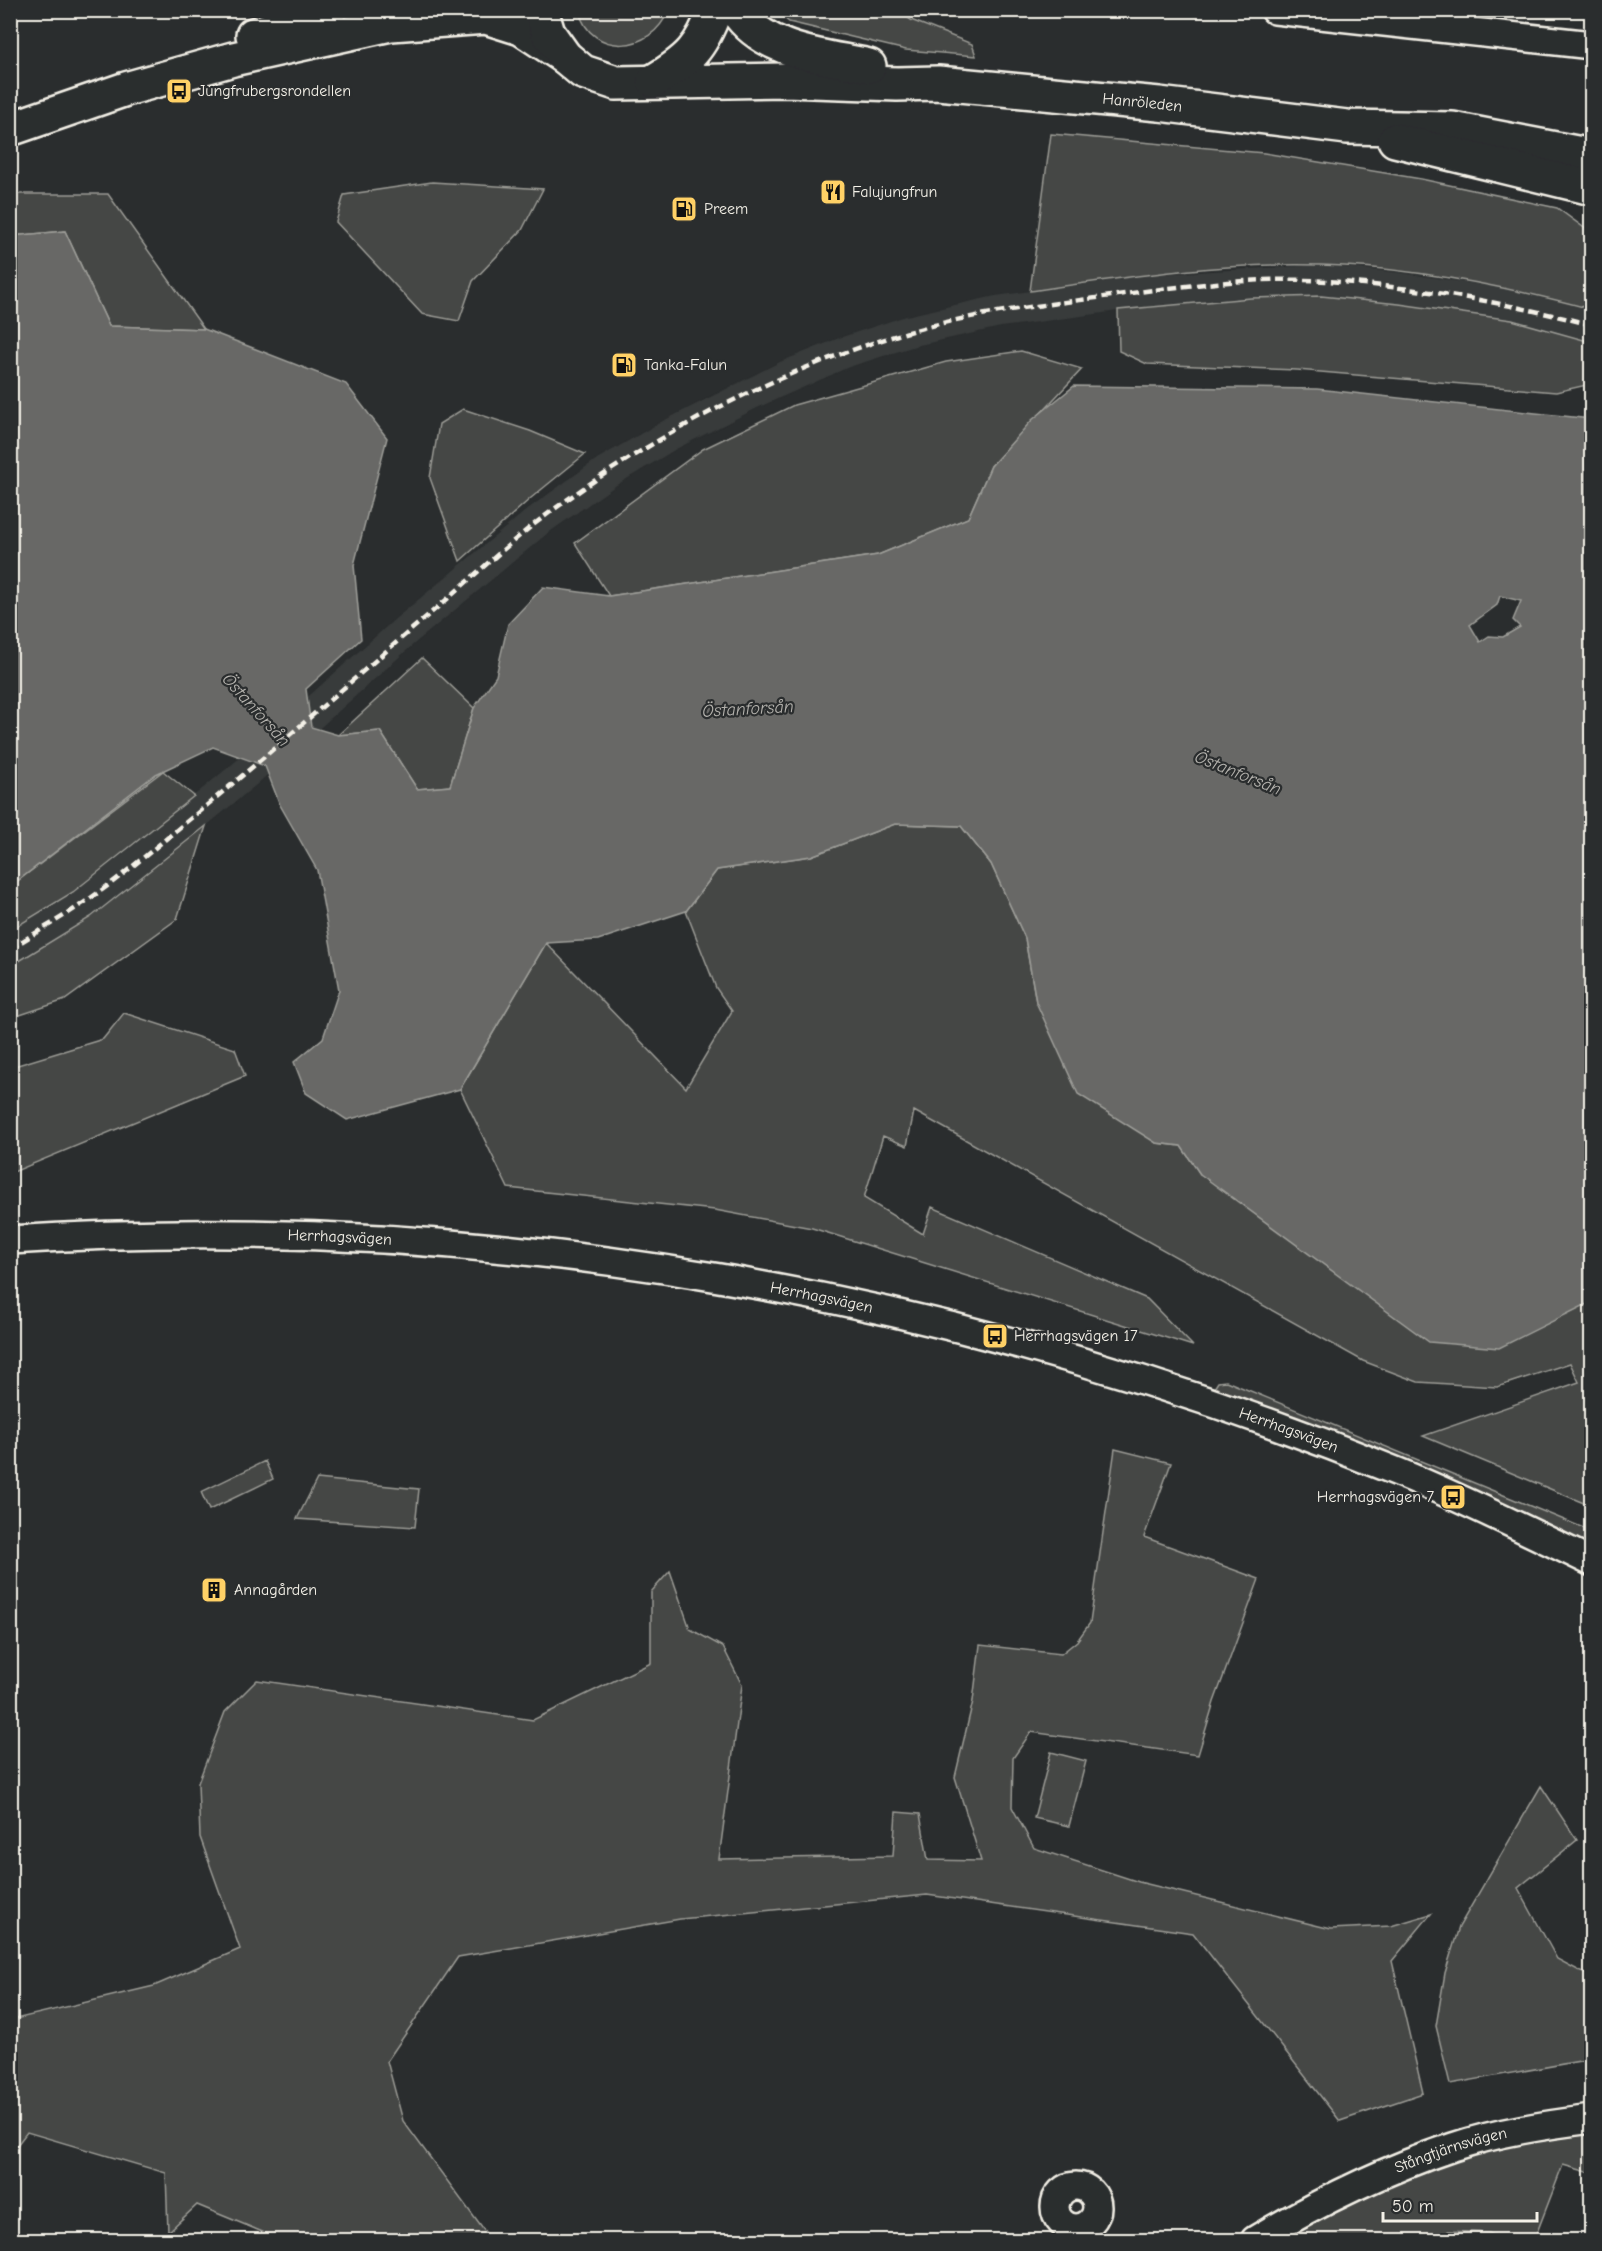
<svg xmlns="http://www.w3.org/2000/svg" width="1602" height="2251" font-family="'Comic Neue',sans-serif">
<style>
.built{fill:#373a3a}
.green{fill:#444645;stroke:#9c9c96;stroke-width:1.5}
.water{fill:#676866;stroke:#9f9f9a;stroke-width:1.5;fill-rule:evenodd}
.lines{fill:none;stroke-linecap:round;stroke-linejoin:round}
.minor-casing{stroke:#f4f1e8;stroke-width:32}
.major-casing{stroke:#f4f1e8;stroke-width:38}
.highway-casing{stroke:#f4f1e8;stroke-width:38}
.minor{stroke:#2a2d2e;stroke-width:27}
.major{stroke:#2a2d2e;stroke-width:33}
.highway{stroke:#2a2d2e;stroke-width:33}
.rail{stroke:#f4f1e8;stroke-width:4.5;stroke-dasharray:9 4.5;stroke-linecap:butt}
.labels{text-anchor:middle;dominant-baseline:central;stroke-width:4.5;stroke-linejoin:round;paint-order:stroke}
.poi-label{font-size:16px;fill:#f4f1e8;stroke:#2a2d2e;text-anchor:start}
.street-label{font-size:16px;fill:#f4f1e8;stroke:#2a2d2e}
.water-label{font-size:18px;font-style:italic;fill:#b5b3ae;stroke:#2a2d2e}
</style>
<rect width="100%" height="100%" fill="#2a2d2e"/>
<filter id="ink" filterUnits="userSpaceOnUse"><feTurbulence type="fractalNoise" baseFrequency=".0167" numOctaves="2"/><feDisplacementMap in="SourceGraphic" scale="12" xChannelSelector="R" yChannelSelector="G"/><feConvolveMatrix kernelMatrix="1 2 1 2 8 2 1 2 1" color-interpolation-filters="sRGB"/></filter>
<g filter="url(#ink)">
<path class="built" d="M1322,265L1403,273L1518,290L1591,309V342L1512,320L1321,296L1251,298L1161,305L1001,327L915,346L849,367L757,408L676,449L615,486L548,533L415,643L256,785L143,878L91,917L11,966V930L73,892L124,853L236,761L395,619L529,508L597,459L661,422L780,362L839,338L906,316L995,296L1158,274Z"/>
<path class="green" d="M579,11V10L668,11C652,53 591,58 579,11Z
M776,11H899L911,20L972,44L976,56L906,50L789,22Z
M1051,134L1264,153L1421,179L1557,208L1591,233V309C1504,286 1412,267 1321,265C1224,262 1126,277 1030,291Z
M432,182L543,189L522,230L473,281L459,321L422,314L336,222L344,195Z
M11,194H108L204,329L109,326L65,231L11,236Z
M1321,296L1399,304L1512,320L1591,342V384L1556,392L1297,370L1147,364L1119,351L1118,310L1251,298Z
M1021,351L1082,369L991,466L968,518L878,555L609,596L575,543L703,449L794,405L946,362Z
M463,409L530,431L585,454L531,498L460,561L430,478L439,424Z
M422,658L474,708L450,786L417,789L380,731L338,735Z
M163,771L194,796L73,892L11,930V886Z
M895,824L961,826L991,864L1025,938L1036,1002L1156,1143L1181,1146L1200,1174L1581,1305L1591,1302V1506L1423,1436L1579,1382L1570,1363L1497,1387L1418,1382L1363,1361L914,1111L907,1146L883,1136L864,1198L923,1234L932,1207L1147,1299L1193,1346L812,1228L715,1210L508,1188L460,1089L546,943L686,1088L732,1011L716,988L686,911L717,870L811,856Z
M206,826L177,919L65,1000L11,1018V966L91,917Z
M124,1013L235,1049L245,1076L11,1173V1067L103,1039Z
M1226,1381L1591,1531V1546L1509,1507L1307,1423L1209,1396L1218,1382Z
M1115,1449L1171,1463L1144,1537L1259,1579L1214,1702L1198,1755L1031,1732L1013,1758L1012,1807L1034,1848L1139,1882L1331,1929L1391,1926L1431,1914L1392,1961L1423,2093L1340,2121L1193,1933L927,1895L680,1919L458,1957L387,2061L403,2121L491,2240H282L197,2205L168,2232L166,2173L27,2132L11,2153V2020L154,1986L240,1949L200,1837L198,1783L225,1712L257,1680L533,1720L651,1663V1592L670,1571L690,1629L723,1647L742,1685L719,1859L893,1856L896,1812L920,1814L928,1860L981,1861L955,1777L973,1701L980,1645L1061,1654L1077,1641L1090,1623Z
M265,1461L273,1479L209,1510L201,1492Z
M317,1479L419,1489L415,1527L297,1519Z
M1051,1752L1086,1761L1069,1826L1034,1818Z
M1541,1786L1577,1840L1518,1888L1557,1959L1591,1977V2059L1450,2084L1436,2026L1445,1973L1459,1927Z
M1591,2130V2173L1563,2165L1534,2240H1506L1489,2233L1449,2231L1423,2240H1274C1372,2185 1478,2140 1591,2130Z"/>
<path class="water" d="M65,231L109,326L204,329L346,384L387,438L354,565L361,639L306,689L311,727L338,735L380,731L417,789L450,786L474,708L496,676L508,624L543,587L609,596L878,555L968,518L991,466L1032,420L1074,386L1317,389L1591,419V1302L1499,1348L1429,1342L1200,1174L1181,1146L1156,1143L1078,1094L1036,1002L1025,938L991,864L961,826L895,824L811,856L717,870L686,911L598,940L546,943L460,1089L347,1120L306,1093L294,1062L323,1038L339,990L317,870L280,805L265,766L213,747L156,774L11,886V236ZM1500,596L1521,601L1513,620L1520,627L1503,637L1489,636L1480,642L1470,625L1497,605Z"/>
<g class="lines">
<g class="minor-casing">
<g id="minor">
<path d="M1275,10L1592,45"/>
<path id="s1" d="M10,1240C482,1209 961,1294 1398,1472C1464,1499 1528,1531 1592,1562"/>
<circle cx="1076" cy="2207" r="21"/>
<path id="s2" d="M1255,2240C1317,2203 1384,2170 1453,2147C1498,2132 1545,2125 1592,2119"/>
</g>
</g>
<g class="major-casing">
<path id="major" d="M253,35L329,10
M10,129L126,89L233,59L391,24L486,17L521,28L565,57"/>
</g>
<g class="highway-casing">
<g id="highway">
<path id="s3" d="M541,10L548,33L565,57L583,72L616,83L785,80L897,84L938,83L1159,104L1347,127L1452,129L1592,156"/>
<path d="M736,10C765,53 823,56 869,66"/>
<path d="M654,81C689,60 701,48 715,10"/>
<path d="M1395,140L1592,188"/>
</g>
</g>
<use href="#minor" class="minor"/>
<use href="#major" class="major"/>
<use href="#highway" class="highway"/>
<path class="rail" d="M10,949C33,934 57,921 79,906C117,881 151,851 185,823C274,751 358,674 445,601C477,573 508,544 541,519C649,437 777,370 908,332C974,313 1043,305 1111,296C1179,286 1257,276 1326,281C1416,287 1505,302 1592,325"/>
</g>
</g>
<defs>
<g id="bus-square" transform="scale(1.35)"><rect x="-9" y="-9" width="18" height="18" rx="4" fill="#ffd166" stroke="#2a2d2e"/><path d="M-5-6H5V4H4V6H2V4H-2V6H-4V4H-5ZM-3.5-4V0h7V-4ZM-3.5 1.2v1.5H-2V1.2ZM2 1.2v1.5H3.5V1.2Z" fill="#111"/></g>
<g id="restaurant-square" transform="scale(1.35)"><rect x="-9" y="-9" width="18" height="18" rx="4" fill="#ffd166" stroke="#2a2d2e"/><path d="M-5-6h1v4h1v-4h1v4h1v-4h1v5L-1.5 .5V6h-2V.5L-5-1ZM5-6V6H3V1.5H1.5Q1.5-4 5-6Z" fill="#111"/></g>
<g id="fuel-square" transform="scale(1.35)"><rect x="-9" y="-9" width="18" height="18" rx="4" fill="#ffd166" stroke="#2a2d2e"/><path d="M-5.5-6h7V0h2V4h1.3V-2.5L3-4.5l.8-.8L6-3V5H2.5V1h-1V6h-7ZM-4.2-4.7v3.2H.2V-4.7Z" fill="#111"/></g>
<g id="building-square" transform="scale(1.35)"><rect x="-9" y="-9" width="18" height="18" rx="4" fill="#ffd166" stroke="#2a2d2e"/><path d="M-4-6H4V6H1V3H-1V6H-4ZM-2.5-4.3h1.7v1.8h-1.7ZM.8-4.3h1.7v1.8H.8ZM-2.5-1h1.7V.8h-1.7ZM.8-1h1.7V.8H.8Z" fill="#111"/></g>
</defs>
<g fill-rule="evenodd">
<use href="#bus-square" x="179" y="91"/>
<use href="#restaurant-square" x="833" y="192"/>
<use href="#fuel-square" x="684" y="209"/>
<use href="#fuel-square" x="624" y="365"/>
<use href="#bus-square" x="995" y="1336"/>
<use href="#bus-square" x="1453" y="1497"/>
<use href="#building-square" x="214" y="1590"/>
</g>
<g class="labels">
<g class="poi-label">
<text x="198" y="91">Jungfrubergsrondellen</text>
<text x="852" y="192">Falujungfrun</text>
<text x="704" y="209">Preem</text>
<text x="644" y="365">Tanka-Falun</text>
<text x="1014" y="1336">Herrhagsvägen 17</text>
<text x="1434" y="1497" text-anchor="end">Herrhagsvägen 7</text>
<text x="234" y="1590">Annagården</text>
</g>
<g class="street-label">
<text stroke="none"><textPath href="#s3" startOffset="639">Hanröleden</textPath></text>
<text stroke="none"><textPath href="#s1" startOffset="330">Herrhagsvägen</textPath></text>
<text stroke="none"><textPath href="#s1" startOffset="816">Herrhagsvägen</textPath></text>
<text stroke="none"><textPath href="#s1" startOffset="1302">Herrhagsvägen</textPath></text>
<text stroke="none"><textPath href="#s2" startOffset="216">Stångtjärnsvägen</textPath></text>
</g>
<g class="water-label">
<text transform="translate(748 709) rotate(-3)">Östanforsån</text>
<text transform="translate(256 710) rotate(48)">Östanforsån</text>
<text transform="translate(1238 773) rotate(22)">Östanforsån</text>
</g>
</g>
<rect width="1602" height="2251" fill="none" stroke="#2a2d2e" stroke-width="36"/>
<rect x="18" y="18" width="1566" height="2215" fill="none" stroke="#f4f1e8" stroke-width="2" filter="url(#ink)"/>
<path d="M1383 2212v9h154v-9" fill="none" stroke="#f4f1e8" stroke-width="3"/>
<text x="1392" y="2212" font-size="18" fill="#f4f1e8" stroke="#2a2d2e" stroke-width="4.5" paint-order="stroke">50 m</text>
</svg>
